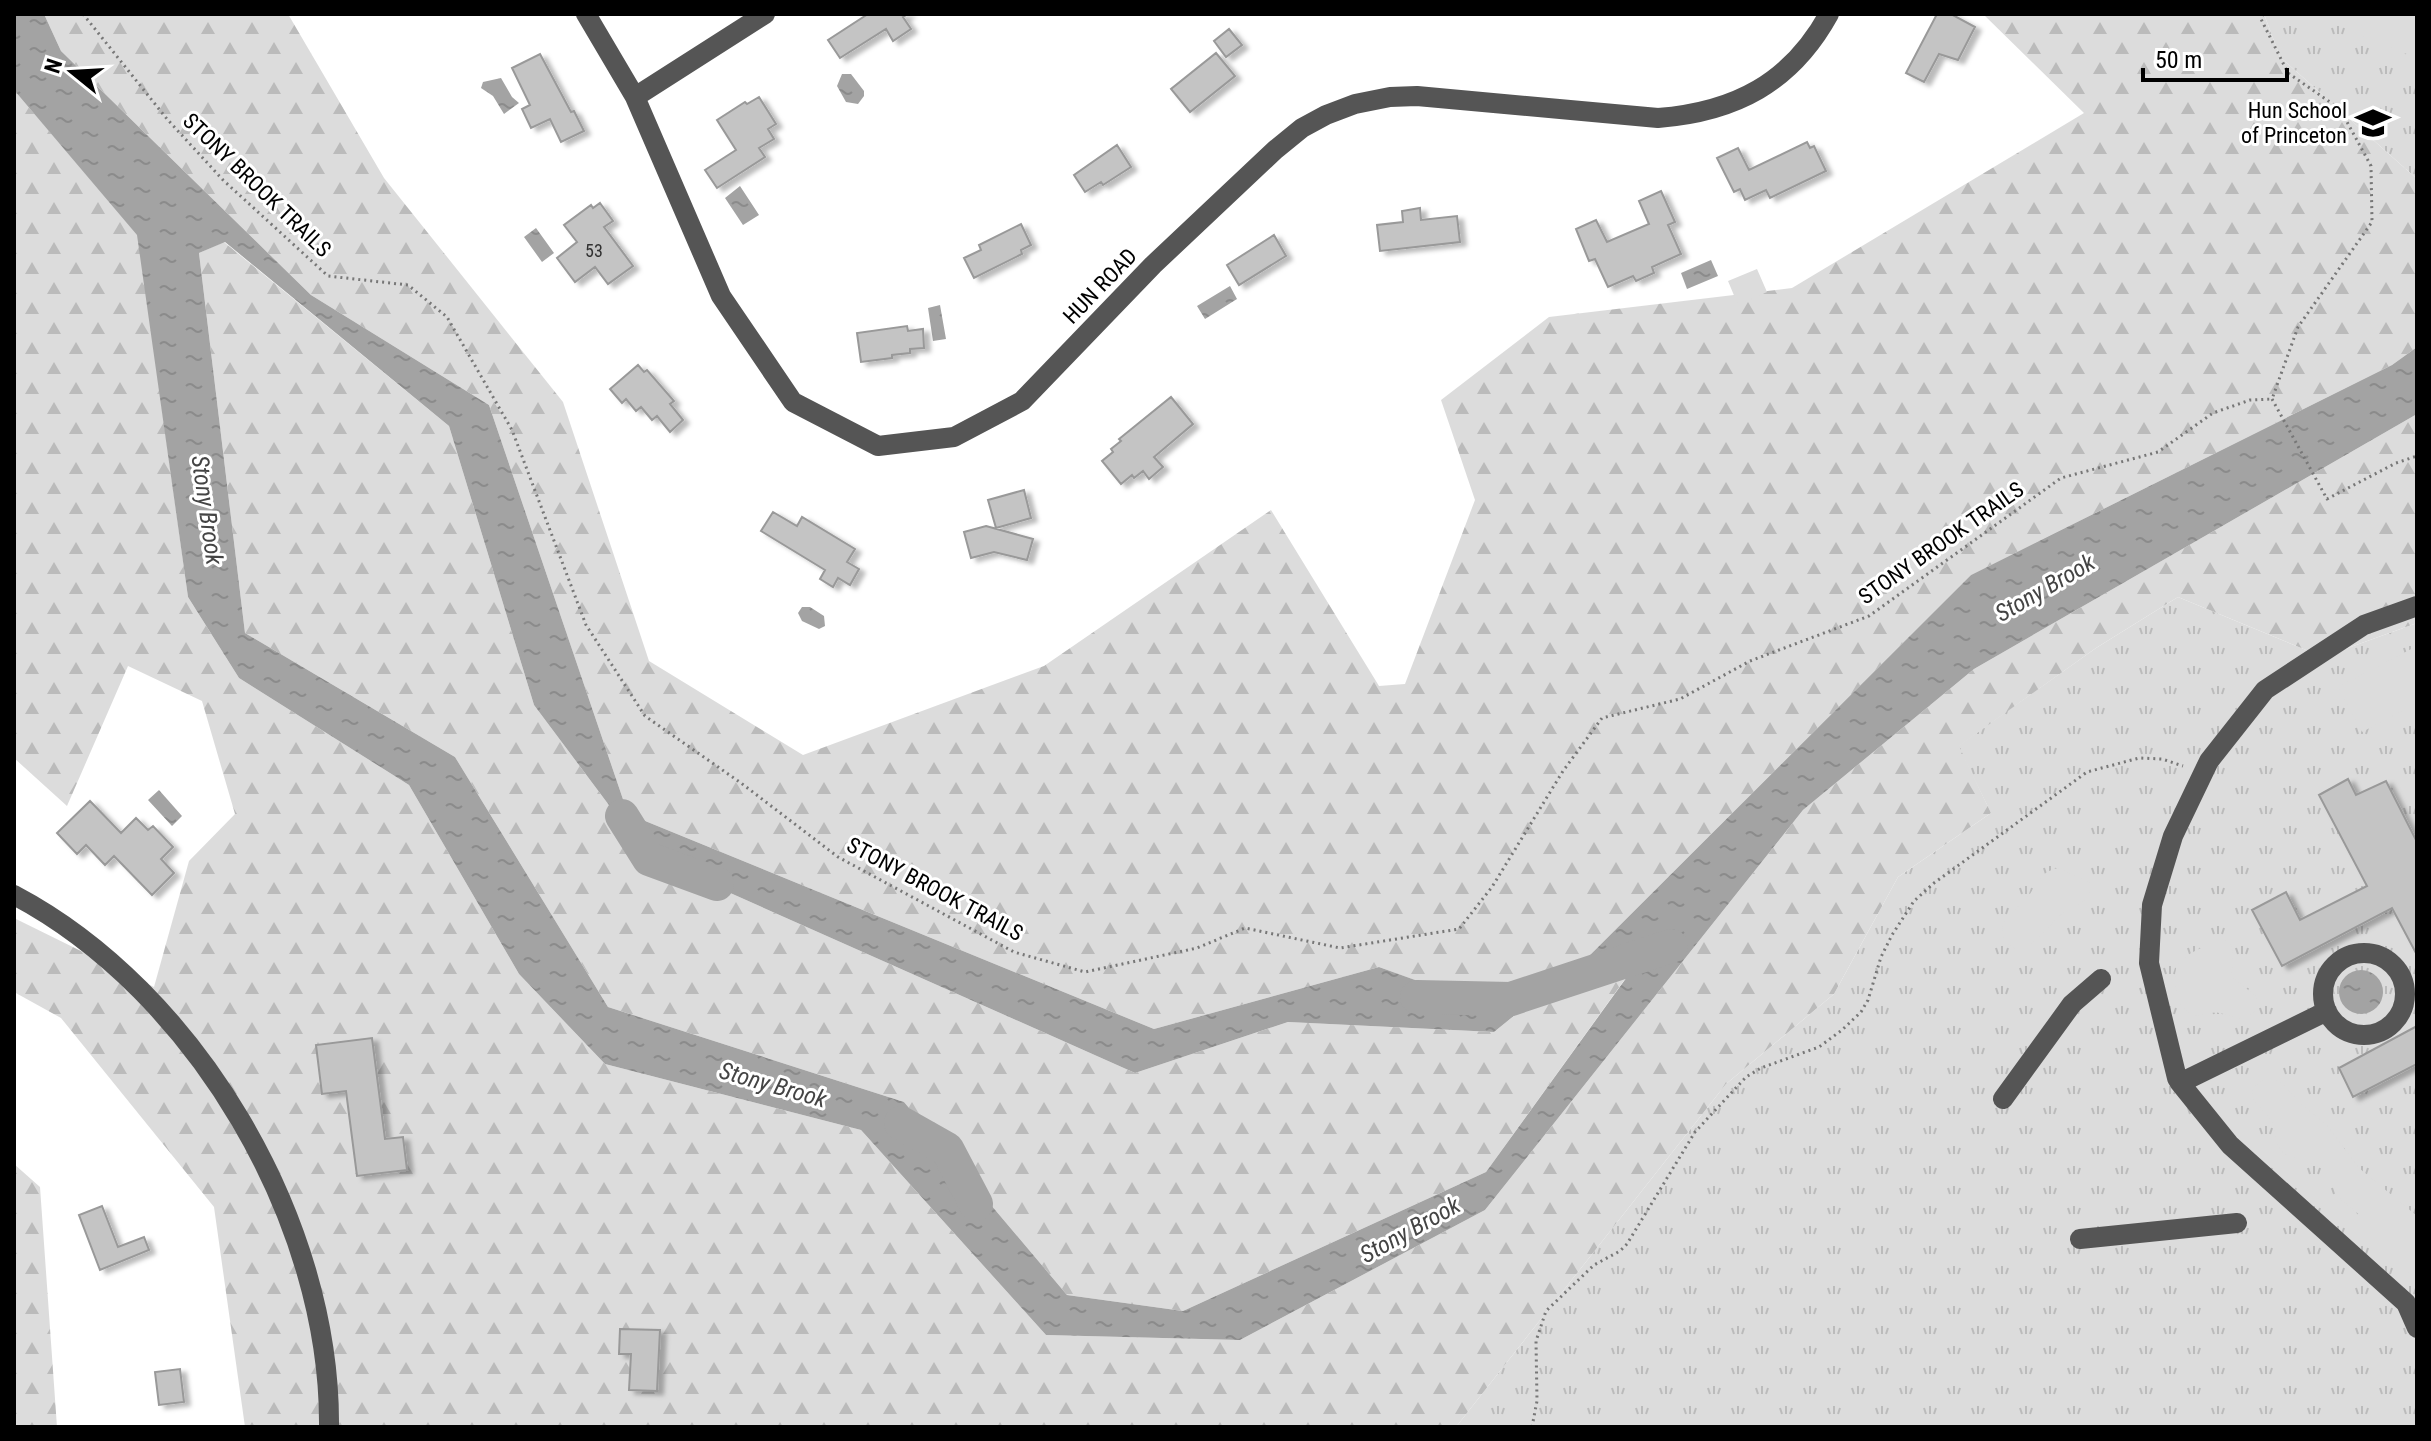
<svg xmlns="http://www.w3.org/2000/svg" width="2431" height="1441" font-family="'Roboto Condensed',sans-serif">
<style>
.grass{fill:url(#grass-tufts)}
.forest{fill:url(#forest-firs)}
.pitch{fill:#dcdcdc}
.water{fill:url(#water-ripples);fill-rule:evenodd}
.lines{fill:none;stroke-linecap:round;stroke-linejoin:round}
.river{stroke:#a3a3a3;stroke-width:34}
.building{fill:#c4c4c4;stroke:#999;stroke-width:2;filter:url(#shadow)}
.path{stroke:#777;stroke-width:3;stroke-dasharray:2 4;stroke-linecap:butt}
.minor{stroke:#555;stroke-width:20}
.labels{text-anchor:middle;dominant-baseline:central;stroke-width:6;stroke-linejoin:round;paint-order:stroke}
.number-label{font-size:18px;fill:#313131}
.poi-label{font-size:22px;fill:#000;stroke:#fff;text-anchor:end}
.street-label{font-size:22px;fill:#000;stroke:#fff}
.water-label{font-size:24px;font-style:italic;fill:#444;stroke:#fff}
</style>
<defs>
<pattern id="grass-tufts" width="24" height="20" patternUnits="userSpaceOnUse" patternTransform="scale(2)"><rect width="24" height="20" fill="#dcdcdc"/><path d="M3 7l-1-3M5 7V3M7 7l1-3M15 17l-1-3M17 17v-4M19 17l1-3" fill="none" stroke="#bbb"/></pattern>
<pattern id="forest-firs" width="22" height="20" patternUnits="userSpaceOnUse" patternTransform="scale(2)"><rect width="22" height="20" fill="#dcdcdc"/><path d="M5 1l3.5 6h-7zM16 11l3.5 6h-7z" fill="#bbb"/></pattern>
<pattern id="water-ripples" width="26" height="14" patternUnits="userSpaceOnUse" patternTransform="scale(2)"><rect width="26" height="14" fill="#a3a3a3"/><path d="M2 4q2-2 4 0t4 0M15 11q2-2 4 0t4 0" fill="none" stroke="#8b8b8b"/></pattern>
<filter id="shadow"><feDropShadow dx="6" dy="3.5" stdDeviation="2" flood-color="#0004"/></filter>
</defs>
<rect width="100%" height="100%" fill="#fff"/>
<path class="grass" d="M2264,14H2417V179L2280,57Z
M2178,597L2323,657L2417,623V1427H1456L1726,1084L1834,994L1898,877L1991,813L1958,746L2096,648Z"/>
<path class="forest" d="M44,14H288L384,178L563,402L649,661L803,755L1044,666L1271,510L1379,686L1405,684L1475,500L1441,400L1549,317L1792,288L2084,113L1983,14H2264L2280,57L2417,179V347L2392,365L1971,575L1581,964L1489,1007L1379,967L1154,1029L628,814L489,405L311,295L61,51Z
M14,90L138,235L188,597L239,678L409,785L519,974L605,1064L861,1130L1046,1335L1240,1340L1485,1210L1803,810L1974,669L2417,414V623L2323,657L2178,597L2096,648L1959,746L1991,813L1898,877L1834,994L1726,1084L1456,1427H245L214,1207L61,1018L14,992V918L154,987L189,861L235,814L202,701L128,666L67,806L14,758Z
M224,242L449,426L534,705L647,856L1135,1073L1288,1022L1494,1032L1542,993L1646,950L1486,1172L1183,1311L1067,1295L904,1102L608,1007L455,757L245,633L199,253Z
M14,1164L40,1187L57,1427H14Z"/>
<path class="pitch" d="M2351,14H2417V58L2361,36Z
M1757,269L1767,292L1738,305L1728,281Z
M2417,646V703L2362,732L2338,687Z
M2058,868L2089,882C2091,888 2092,888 2089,894C2084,905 2068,909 2059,916C2046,928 2018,971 2002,934C2002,916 2016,910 2027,898C2037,885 2039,872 2058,868Z
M2221,938C2239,944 2231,962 2232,977L2257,997L2255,1011L2244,1019C2235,1018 2228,1014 2219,1013C2210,1011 2202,1017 2194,1015C2176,1010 2172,980 2177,965L2191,953Z
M2264,1079H2274L2283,1084L2303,1106L2326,1124L2359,1168L2417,1216V1279L2407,1272L2362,1217L2338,1197L2326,1169L2284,1154L2278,1146L2272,1121L2251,1097L2254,1087Z"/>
<path class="water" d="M14,14H44L61,51L311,295L489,405L628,814L1154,1029L1379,967L1490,1007L1581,964L1971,575L2392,365L2417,347V414L1974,669L1803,810L1485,1210L1240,1340L1046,1335L861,1130L605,1064L519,974L409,785L239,678L188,597L137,235L14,90ZM225,242L449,426L534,705L647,856L1135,1073L1288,1022L1494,1032L1542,993L1645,952L1486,1172L1183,1311L1067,1295L904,1102L608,1007L455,757L245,633L199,253Z
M842,74H851L864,91V96L858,104L846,102L837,86Z
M501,78L512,97L519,103L504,114L493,96L481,88L483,82Z
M740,186L759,215L743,225L725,198Z
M536,228L554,253L542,262L524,237Z
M1711,260L1718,276L1687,289L1681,273Z
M1230,286L1237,299L1205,319L1197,306Z
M940,305L946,339L933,341L928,308Z
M802,607H810L824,616L825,626L819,629L802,621L798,613Z
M159,790L182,816L172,826L148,800Z
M2339 992a22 22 0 1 1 44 0a22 22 0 1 1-44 0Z"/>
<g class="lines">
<path class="river" d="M622,816L649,859L717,884
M1417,997L1511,999L1671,946
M901,1123L947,1149L976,1204"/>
</g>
<path class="building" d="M868,14H908L903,17L911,29L893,41L886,29L840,58L828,40Z
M1937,14H1951L1975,27L1958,60L1939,54L1924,82L1906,73Z
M1229,29L1242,45L1226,57L1214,41Z
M1216,53L1235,76L1190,112L1171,89Z
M540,54L571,112L574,111L584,131L561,142L550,119L531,128L522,109L530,105L512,68Z
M759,97L776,124L768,129L774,139L759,148L765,157L717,188L705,170L736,150L717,120L745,102L747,104Z
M1807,142L1810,148L1814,146L1826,171L1770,198L1766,190L1745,200L1740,189L1734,192L1717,158L1738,148L1749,170Z
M1117,145L1131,167L1103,185L1101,182L1085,192L1074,175Z
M1661,191L1675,222L1668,225L1681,254L1652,267L1654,273L1636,281L1633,276L1608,287L1595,259L1589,261L1576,229L1596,220L1607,242L1649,224L1639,201Z
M600,203L613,221L604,227L633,266L608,284L595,267L575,282L557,258L577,242L564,225L591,205L593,208Z
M1420,208L1421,220L1457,216L1460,242L1380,251L1377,225L1403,222L1402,211Z
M1021,224L1031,245L1021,250L1022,254L974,278L964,258L981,250L979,245Z
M1274,235L1286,256L1239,285L1227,265Z
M907,326L908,331L923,329L924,348L910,349V353L892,355V358L861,362L857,333Z
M638,365L644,372L647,370L674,401L670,404L683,420L670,432L657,416L652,420L641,407L636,411L626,399L622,403L610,389Z
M1171,397L1193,424L1154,457L1163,467L1149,479L1143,471L1134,478L1132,475L1121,484L1102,461L1113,452L1111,449L1121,441L1119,439Z
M1024,490L1031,518L996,528L988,500Z
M773,512L797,526L802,517L855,549L847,562L859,569L850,585L838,578L833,587L820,579L825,570L761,531Z
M986,526L1033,539L1027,560L994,552L971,558L964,532Z
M2348,779L2356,795L2386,781L2417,842V955L2392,908L2282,966L2252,910L2286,892L2300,920L2367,886L2319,795Z
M90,801L121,833L136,818L148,830L153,826L173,847L161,859L174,873L152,895L114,856L105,865L86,845L77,854L57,833Z
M2417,1026V1064L2353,1097L2339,1068Z
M372,1038L385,1139L403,1137L407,1170L357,1176L346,1091L322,1094L316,1045Z
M102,1206L118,1247L144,1237L149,1250L100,1270L79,1215Z
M620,1329L660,1330L657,1391L629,1390L631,1354H619Z
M180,1369L184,1402L159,1405L155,1372Z"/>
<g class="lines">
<path class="path" d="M83,14L167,119L223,180L328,276L408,285L447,317L512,430L586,625L645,716L741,783L838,857L1014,952L1085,972L1197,948L1245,928L1340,948L1459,929L1492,887L1563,771L1602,718L1680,699L1750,661L1869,616L2061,478L2158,452L2213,413L2250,400L2272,399
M2263,14L2261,19L2288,73L2340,109L2371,166L2372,222L2298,327L2272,399
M2272,399L2327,499L2396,463L2417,456
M1532,1427L1537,1401L1536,1341L1546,1311L1594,1265L1620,1251L1627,1244L1695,1132L1746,1077L1761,1068L1819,1047L1842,1030L1861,1012L1868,1000L1881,957L1892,935L1914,901L1934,883L2087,772L2139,758L2162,759L2183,766"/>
<path class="minor" d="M586,14L635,97L721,296L793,402L878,446L954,437L1022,401L1153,265L1275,150L1302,128L1326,115L1355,104L1390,97L1417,96L1658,118C1735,112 1791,83 1829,14
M635,97L765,14
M2417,606L2364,625L2265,690L2209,761L2173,836L2152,905L2149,963L2177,1078L2180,1083L2230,1145L2406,1303L2417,1328
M14,895C196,991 331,1222 329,1427
M2323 994a41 41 0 1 1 82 0a41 41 0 1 1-82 0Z
M2180,1083L2327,1011
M2003,1099L2072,1004L2101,979
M2080,1239L2237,1223"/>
</g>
<defs>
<g id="school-bare" transform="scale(2.76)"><path d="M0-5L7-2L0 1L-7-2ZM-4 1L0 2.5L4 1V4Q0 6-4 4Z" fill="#000" stroke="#fff" stroke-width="2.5" paint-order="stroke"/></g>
</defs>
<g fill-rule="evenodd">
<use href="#school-bare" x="2373" y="123"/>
</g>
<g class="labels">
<g class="number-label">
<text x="594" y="250">53</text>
</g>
<g class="poi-label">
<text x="2347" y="110">Hun School<tspan x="2347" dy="25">of Princeton</tspan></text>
</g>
<g class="street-label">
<text transform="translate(257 185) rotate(44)">STONY BROOK TRAILS</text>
<text transform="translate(1100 286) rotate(-46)">HUN ROAD</text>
<text transform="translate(1941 543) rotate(-35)">STONY BROOK TRAILS</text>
<text transform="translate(935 889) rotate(28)">STONY BROOK TRAILS</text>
</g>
<g class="water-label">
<text transform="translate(207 510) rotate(82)">Stony Brook</text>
<text transform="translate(2045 588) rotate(-30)">Stony Brook</text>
<text transform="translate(773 1085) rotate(16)">Stony Brook</text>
<text transform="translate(1410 1230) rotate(-29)">Stony Brook</text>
</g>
</g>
<rect width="2431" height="1441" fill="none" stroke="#000000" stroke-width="32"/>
<g transform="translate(72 72) rotate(288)" stroke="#ffffff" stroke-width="6" paint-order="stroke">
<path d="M0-6L14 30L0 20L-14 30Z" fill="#000000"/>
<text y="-12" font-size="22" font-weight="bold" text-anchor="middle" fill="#000000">N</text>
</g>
<path d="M2143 68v12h144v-12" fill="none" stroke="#000000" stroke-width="4"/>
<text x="2155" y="68" font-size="24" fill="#000000" stroke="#ffffff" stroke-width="6" paint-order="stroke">50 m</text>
</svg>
